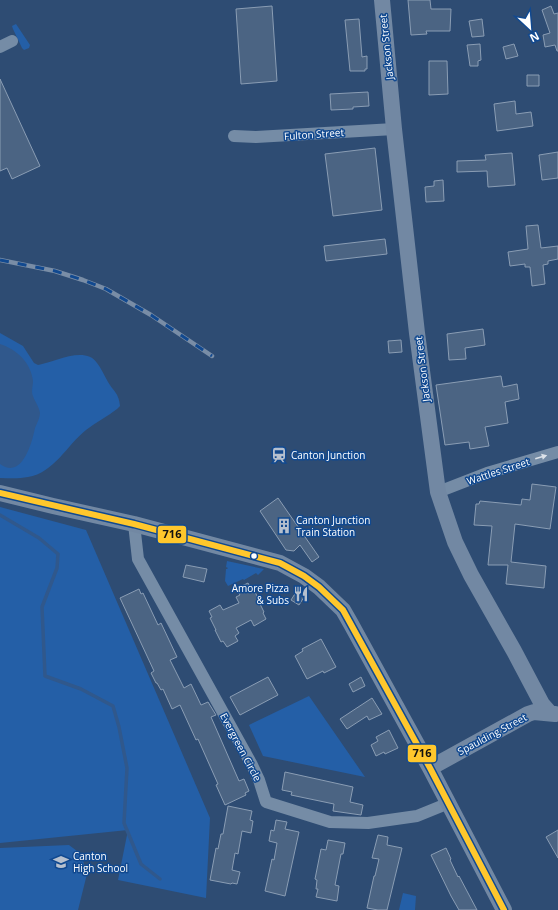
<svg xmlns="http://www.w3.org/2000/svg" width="558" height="910" font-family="'Open Sans',sans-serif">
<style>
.green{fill:#245fa7}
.water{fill:#30588c}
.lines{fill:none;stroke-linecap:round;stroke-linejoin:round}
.stream{stroke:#30588c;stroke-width:3.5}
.building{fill:#4b6483;stroke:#8a9db4}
.street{stroke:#758ca6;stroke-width:12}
.secondary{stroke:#7288a3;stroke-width:16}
.rail-casing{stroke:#798da6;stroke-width:4.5}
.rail{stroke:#114990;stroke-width:3;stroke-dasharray:9;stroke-linecap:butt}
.bus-1-casing{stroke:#114990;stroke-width:9}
.bus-1{stroke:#ffc72c;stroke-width:6}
.oneway{fill:#dce2e9}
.bus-dot{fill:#fff;stroke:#114990;stroke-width:1.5}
.labels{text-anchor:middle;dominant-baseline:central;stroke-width:3;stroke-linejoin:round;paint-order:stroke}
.street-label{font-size:10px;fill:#fff;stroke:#114990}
.poi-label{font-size:10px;fill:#fff;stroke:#114990;text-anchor:start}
.line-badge{stroke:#114990;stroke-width:1.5}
.pale-badge-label{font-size:11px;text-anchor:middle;font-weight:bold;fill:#111}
</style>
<rect width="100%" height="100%" fill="#2e4c73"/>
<path class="green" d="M16,24L30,45L29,48L24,50L22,48L13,29L12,26Z
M0,333L23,346L34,363L38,365C53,363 85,345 97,363C101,368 104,375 108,382C113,391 119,393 120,406L117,409C107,417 96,422 86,430C67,445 54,473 28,477C18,479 9,478 0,478Z
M0,507L86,530L210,818L206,898L118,880L128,830L0,843Z
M227,561L259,568L264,569L258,575L256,573L244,580L243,579L228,586L225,581L226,569H227L228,568L226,567Z
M309,696L365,777L263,756L249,725Z
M69,845L81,854L87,874L78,910H0V848Z
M403,893L416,896L415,910H399Z"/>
<path class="water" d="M0,344C16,349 31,362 33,381C33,386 31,391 33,396C35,402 39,406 40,413C40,418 37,423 35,428C32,443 22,480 0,464Z"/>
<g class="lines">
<path class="stream" d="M0,515L39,538L58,554L57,568L42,607L45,676L81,689L113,706L119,727L127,768L124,823L141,864L160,879"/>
</g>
<path class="building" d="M408,0H430L431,9H451L450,31H426L427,34L411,35Z
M272,6L277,81L241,84L236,9Z
M551,6L554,14L558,13V51H557L555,45L545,47L543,35L550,33L542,10Z
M359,19L362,57L367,56V69H365V71H350L345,20Z
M482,19L484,36L472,37L469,21Z
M480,44L481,60L478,61V66H470L467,45Z
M514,44L518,56L506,59L503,47Z
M429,61H447L448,94L429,95Z
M527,75H539V86H527Z
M0,79L40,166L12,179L7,168L0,171Z
M368,92L369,106L353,107V109L331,110L330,94Z
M515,101L516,114L531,112L533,126L497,131L494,104Z
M375,148L382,210L333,216L325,154Z
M558,152V178L542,180L539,155Z
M512,153L515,185L488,187L487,171L457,172V161L486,160L485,155Z
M443,180L444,201L426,202L425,187L434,186V181Z
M538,225L541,248L558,246V259L548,261V264L543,265L545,284L532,286L530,267H525V264L510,266L508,252L528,249L526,226Z
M385,239L387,254L326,261L324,246Z
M483,329L485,345L465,348L466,359L449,360L447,334Z
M401,340L402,352L389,353L388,341Z
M501,376L503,387L517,384L519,399L505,402L508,423L485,427L489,446L470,449L469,442L445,445L436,385Z
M532,484L556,487L550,529L515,524L511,562L546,566L544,588L506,584L508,565H488L492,526L474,525L476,504H479L480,501L521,505L522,499L530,500Z
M278,498L319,557L312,562L300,545L294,551L286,550L260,511Z
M186,565L207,569L204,582L183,577Z
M248,583L251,589L253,588L259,600H258L264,612L263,613L266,619L254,626L251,620L236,628L239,633L235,636L238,641L227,647L223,641L221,642L215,630H216L210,618L212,617L209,611L220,605L223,610L239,603L236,597L240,595L236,589Z
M139,589L141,594L143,593L158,625L161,623L177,657L170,660L184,688L191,684L201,705L208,702L216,715L211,717L239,781L244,779L249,791L245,793L246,795L225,805L216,785L218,784L198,739L196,740L180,705L172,709L163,689L161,690L157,683H156L151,673L154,671L120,598Z
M298,589L306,594L299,605L291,600Z
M321,639L336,667L324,673L323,671L307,679L295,656L303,651L302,649Z
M268,677L278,695L240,715L230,697Z
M361,677L365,686L353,692L349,684Z
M372,698L382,714L369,720L367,716L347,729L340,719Z
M389,730L398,748L385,754L384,752L376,756L371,745L378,741L376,737Z
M285,772L353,787L350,802L363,805L361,815L333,811L334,804L291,795L292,792L282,790Z
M228,806L252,811L250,820L253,821L251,833L242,831L238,854L235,853L232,870L240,872L237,884L232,883L231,884L210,880L216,848L218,849L221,834H223Z
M276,820L287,822L285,829L299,832L285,896L265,891L272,859L274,860L277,843L269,841L271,830L274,831Z
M558,830V858L546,837Z
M378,835L388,837L387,845L402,848L387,910H378L367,908L374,876H375L379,859L372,858Z
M328,840L345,843L343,854H341L335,885L339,886L337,901L316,897L318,889H316L317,880L315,879L321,849L326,850Z
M446,848L451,859L450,860L458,877L459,876L477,910H459L451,896L431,855Z"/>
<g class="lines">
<path class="street" d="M0,47L12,41
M234,136L256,137L394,129
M438,492L487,473L558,452
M134,524L138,559L252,765L259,780L266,802L330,822L368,823L417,816L449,803"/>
<path class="secondary" d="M382,0L394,129L417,333L438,492L455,542L471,575L514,651L542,704L549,712
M0,493L53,506L134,524L280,563L304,576L319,587L343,610L351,624L430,768L504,910
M430,768L528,714L534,712L555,714"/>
<g class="rail-casing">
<path id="rail" d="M0,260L55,271L83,280L106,289L151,315L212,356"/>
</g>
<use href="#rail" class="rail"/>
<g class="bus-1-casing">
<path id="bus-1" d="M0,493L134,524L280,563L304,576L319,587L343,610L430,768L504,910"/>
</g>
<use href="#bus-1" class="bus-1"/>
</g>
<defs><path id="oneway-solid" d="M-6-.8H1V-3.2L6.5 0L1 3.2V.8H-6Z"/></defs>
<use class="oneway" href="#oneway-solid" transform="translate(541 457) rotate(-16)"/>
<defs>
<g id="station-bare" transform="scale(1.2)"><path d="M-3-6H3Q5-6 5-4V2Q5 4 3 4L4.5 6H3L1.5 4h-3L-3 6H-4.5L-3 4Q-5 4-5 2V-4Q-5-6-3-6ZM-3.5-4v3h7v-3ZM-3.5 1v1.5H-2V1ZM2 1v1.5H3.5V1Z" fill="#b6c0ce" stroke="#114990" stroke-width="2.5" paint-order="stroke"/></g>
<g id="building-bare" transform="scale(1.2)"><path d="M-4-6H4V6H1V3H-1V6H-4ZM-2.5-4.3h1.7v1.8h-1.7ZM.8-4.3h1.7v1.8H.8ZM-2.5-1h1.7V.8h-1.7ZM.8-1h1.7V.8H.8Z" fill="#b6c0ce" stroke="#114990" stroke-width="2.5" paint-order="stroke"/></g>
<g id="restaurant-bare" transform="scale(1.2)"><path d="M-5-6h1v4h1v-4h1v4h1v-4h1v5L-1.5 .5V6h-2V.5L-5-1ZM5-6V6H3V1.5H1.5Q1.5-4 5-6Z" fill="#b6c0ce" stroke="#114990" stroke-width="2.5" paint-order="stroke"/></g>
<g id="school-bare" transform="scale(1.2)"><path d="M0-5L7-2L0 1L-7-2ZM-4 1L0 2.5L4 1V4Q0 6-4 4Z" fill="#b6c0ce" stroke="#114990" stroke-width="2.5" paint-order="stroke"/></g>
</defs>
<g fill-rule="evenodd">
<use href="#station-bare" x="279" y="455"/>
<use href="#building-bare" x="284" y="526"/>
<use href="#restaurant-bare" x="301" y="594"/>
<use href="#school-bare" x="61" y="862"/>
</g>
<circle class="bus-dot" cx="254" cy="556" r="3.5"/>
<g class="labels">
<g class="street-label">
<text transform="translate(386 47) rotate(-96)">Jackson Street</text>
<text transform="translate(314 134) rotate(-4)">Fulton Street</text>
<text transform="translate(422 369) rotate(-97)">Jackson Street</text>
<text transform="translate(498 471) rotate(-18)">Wattles Street</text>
<text transform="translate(492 734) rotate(-28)">Spaulding Street</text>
<text transform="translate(241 747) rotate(62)">Evergreen Circle</text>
</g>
<g class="poi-label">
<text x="291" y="455">Canton Junction</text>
<text x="296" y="520">Canton Junction<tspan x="296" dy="12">Train Station</tspan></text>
<text x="289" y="588" text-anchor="end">Amore Pizza<tspan x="289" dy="12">&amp; Subs</tspan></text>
<text x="73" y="856">Canton<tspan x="73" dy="12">High School</tspan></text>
</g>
</g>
<g class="line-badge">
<rect x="157" y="525" width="30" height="19" rx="4" fill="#ffc72c"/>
<rect x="407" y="744" width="30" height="19" rx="4" fill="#ffc72c"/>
</g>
<g class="pale-badge-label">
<text x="172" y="538">716</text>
<text x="422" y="757">716</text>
</g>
<g transform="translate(530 28) rotate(154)" stroke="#114990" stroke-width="3" paint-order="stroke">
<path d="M0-3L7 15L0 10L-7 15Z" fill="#ffffff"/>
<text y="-6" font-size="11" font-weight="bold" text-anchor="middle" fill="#ffffff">N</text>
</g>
</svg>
